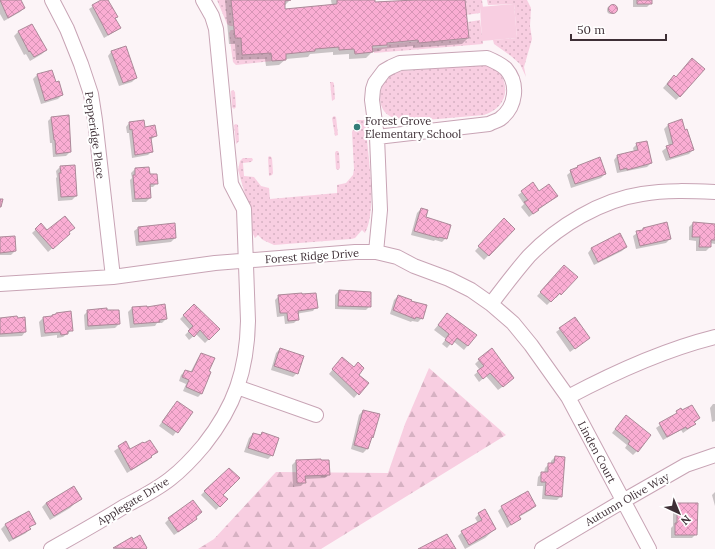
<svg xmlns="http://www.w3.org/2000/svg" width="715" height="549" font-family="Lora,serif">
<style>
.grass{fill:url(#grass-dots)}
.forest{fill:url(#forest-firs)}
.garden{fill:#f8cee1}
.shadow{fill:#0003}
.building{fill:url(#building-cross-hatch);stroke:#ac8999}
.lines{fill:none;stroke-linecap:round;stroke-linejoin:round}
.minor-casing{stroke:#c8a4b5;stroke-width:16}
.minor{stroke:#fff;stroke-width:14}
.poi-dot{fill:#347c78;stroke:#fff;stroke-width:1.5}
.labels{text-anchor:middle;dominant-baseline:central;stroke-width:4;stroke-linejoin:round;paint-order:stroke}
.poi-label{font-size:11px;fill:#3e2f36;stroke:#fff;text-anchor:start}
.street-label{font-size:11px;fill:#3e2f36;stroke:#fff}
</style>
<defs>
<pattern id="grass-dots" width="8" height="8" patternUnits="userSpaceOnUse"><rect width="8" height="8" fill="#f8cee1"/><path d="M2 2h.1M6 6h.1" fill="none" stroke="#d6b1c2" stroke-width="1.8" stroke-linecap="round"/></pattern>
<pattern id="forest-firs" width="22" height="20" patternUnits="userSpaceOnUse"><rect width="22" height="20" fill="#f8cee1"/><path d="M5 1l3.5 6h-7zM16 11l3.5 6h-7z" fill="#d6b1c2"/></pattern>
<pattern id="building-cross-hatch" width="8" height="8" patternUnits="userSpaceOnUse"><rect width="8" height="8" fill="#faadd3"/><path d="M0 0l8 8M0 8l8-8" fill="none" stroke="#d795b6"/></pattern>
</defs>
<rect width="100%" height="100%" fill="#fcf4f7"/>
<path class="grass" d="M217,0H231L233,26H230L227,24Z
M465,0H482L483,7H480V13L466,15Z
M487,0H527L531,8L530,26L532,39L524,67L526,77L520,64L511,56L494,44L493,40L517,38L514,4L488,5Z
M480,20L483,44L374,53L373,48L387,47V44L418,41V43L469,39L468,22Z
M231,30H234L235,38H241L242,55L271,53L272,61L236,65L233,62L229,33Z
M484,65C487,65 491,66 493,67C498,70 501,75 503,79C510,96 500,110 484,115L403,122C397,119 388,117 384,111C376,100 381,81 392,74C395,72 399,72 402,71Z
M330,82H333L334,84L335,99L332,101Z
M233,90L235,92L236,107L234,109L232,107L231,91Z
M334,116L336,117L338,135L335,136L332,118Z
M357,120H365C367,148 378,209 365,233L362,230L355,238L351,239L274,245L263,240L258,235L255,238L252,232L247,201L238,170L240,161L243,158H252L253,160L251,162L243,163L244,176L254,177L261,186L269,188L270,199L337,193V185L346,183L353,175L354,169L352,132Z
M236,124L238,125L239,141L236,144L234,125Z
M336,151H338L339,153L340,168L338,170L336,169L335,153Z
M270,156L272,158L273,173L272,175L269,176L268,157Z"/>
<path class="forest" d="M429,368L506,435L321,549H198L214,539L276,472L388,473L405,424Z"/>
<path class="garden" d="M514,4L517,38L482,41L480,7Z"/>
<path class="shadow" d="M0,0H19L24,8L20,12L4,21L0,14Z
M103,0H107L116,17L115,19L120,28L116,31L104,38L89,9Z
M225,0H290L284,6V10L332,6L331,0H374V3L409,2V0H464L468,38L462,44L413,48V46L382,49L380,51L372,52L366,58L349,59V54L333,55V52L310,54L308,57L286,59L279,65L266,66L265,59L236,60L235,44H229Z
M633,0H651V3L647,7H633Z
M607 10a4 4 0 1 1 8 0a4 4 0 1 1-8 0Z
M31,25L46,50L42,54L30,61L26,54L24,55L14,36L18,32Z
M126,48L136,78L132,82L119,86L108,56L111,52Z
M51,71L55,83L62,95L58,99L41,104L33,79L37,75Z
M676,78L680,96L676,100L663,88L670,80Z
M52,117L70,152L66,156L53,157L52,143H50L48,121Z
M129,123L144,128L156,136L150,140L152,151L148,155L132,158L129,133H127L126,127Z
M668,125L693,150L689,154L666,161L662,151L669,146L664,129Z
M637,144L651,163L647,167L617,173L614,160L617,156L634,152L633,148Z
M578,166L605,174L601,178L571,188L567,175Z
M60,167L76,196L72,200L58,201L56,178L57,177L56,171Z
M135,169L149,175L157,183L153,187H149L150,198L146,202H132L130,180L132,178L131,173Z
M522,192H539L557,196L529,217L521,207L524,204L518,195Z
M421,209L424,218L446,238L442,242L435,240L434,241L411,235L417,213Z
M504,220L514,229L484,260L475,251Z
M693,223L715,225V244L710,243V247L706,251H696V241L689,240V227Z
M41,225L47,231L65,237L48,252L32,233Z
M138,228L175,238L171,242L136,246L134,231Z
M643,229L670,239L666,243L636,249L633,236Z
M0,238L15,251L11,255H0Z
M626,247L622,251L594,265L588,253L591,249Z
M561,270L576,277L556,298L555,297L547,305L537,296Z
M339,291L370,306L366,310L335,309V295Z
M279,296L316,307L313,311L301,313L297,314L298,319L294,323L285,324L284,316L277,317L275,300Z
M398,296L422,318L418,322L412,321L411,322L390,314L394,300Z
M194,305L219,329L205,343L196,334L189,340L185,335L190,330L180,319Z
M132,308L166,319L162,323H157L155,326L130,328L128,312Z
M88,311H106L119,324L115,328L85,330L84,315Z
M56,314L72,330L63,337L57,338V335L41,337L39,322L43,318H50Z
M444,318L476,335L464,350L453,341L447,348L442,344L446,339L434,330Z
M0,319L25,332L22,336L0,337Z
M560,329L585,341L570,352L556,332Z
M280,349L297,373L293,377L271,370L276,353Z
M201,354L208,371L202,393L198,397L183,391L186,384L179,381L181,375L185,371L190,373L198,358Z
M479,360L509,382L498,390L486,376L479,382L474,375L480,370L475,364Z
M338,363L353,368L357,375L367,383L354,398L329,374Z
M713,404H715V421L712,422L710,408Z
M173,406L191,412L173,436L159,426Z
M681,410L699,418L690,428L683,433L681,430L663,440L656,428Z
M363,411L372,437L370,439L367,449L363,453L351,449L359,415Z
M622,420L637,451L633,455L625,448L627,445L612,433Z
M262,433L272,455L268,459L244,452L249,438L253,434L259,436Z
M126,443L130,451L156,452L147,461L127,473L114,451Z
M555,457L561,496L557,500L542,499L543,486H537L538,477L542,473H544L545,468L549,464H551V461Z
M296,461L329,474L325,478L304,479L305,482L301,486L293,487L292,465Z
M219,477L222,495L226,499L216,510L201,495Z
M74,487L80,498L70,508L50,520L42,507L46,503Z
M715,492V506L712,495Z
M527,493L535,506L531,510L519,517L520,519L516,522L507,528L498,511L502,507Z
M677,504L696,534L692,538H671V528L673,526V508Z
M28,512L34,523L26,533L9,542L1,529L5,525Z
M479,514L495,529L485,538L465,549L458,536L462,532L478,523L475,518Z
M195,518L196,519L192,523L174,535L165,523L169,519Z
M132,538L146,548L113,549Z"/>
<path class="building" d="M0,0H21L25,8L8,18Z
M101,0H108L118,17L115,18L121,28L108,35L92,5Z
M231,0H291L285,1V9L337,4V0H375V2L415,0H465L469,38L419,43L418,40L387,43V45L372,46L373,52L355,54L354,49L339,50V47L315,49V51L286,54V60L272,61L271,53L242,55L241,38H235Z
M637,0H652V4H637Z
M608.5 9a4.5 4.5 0 1 1 9 0a4.5 4.5 0 1 1-9 0Z
M32,24L47,50L34,57L30,51L29,52L18,31Z
M126,46L137,78L123,83L111,51Z
M692,58L705,69L680,97L667,84L674,75L676,77Z
M52,70L56,82L59,81L63,95L45,101L37,74Z
M69,115L71,152L56,154L55,140H54L51,117Z
M682,119L685,130L687,129L694,150L670,158L666,146L673,144L668,124Z
M144,120L145,127L155,125L157,136L149,138H151L153,152L135,155L132,129L130,130L129,122Z
M647,141L652,163L627,170V168L620,170L617,155L638,150L636,143Z
M600,157L606,174L575,184L570,170L578,167L577,166Z
M75,165L77,196L61,197L59,173H61L60,166Z
M149,167L150,174H157L158,184H150L151,198L135,199L133,175H135V168Z
M533,182L539,191L549,184L558,196L538,209L539,210L533,214L524,202L528,200L521,191Z
M0,199H3L1,207H0Z
M421,208L428,210L426,217L451,225L447,239L439,237V238L414,231Z
M65,216L75,228L69,232L70,234L53,249L35,229L41,223L47,230Z
M504,218L515,229L489,256L478,246Z
M667,222L671,239L640,246L636,231L643,230V228Z
M693,222L715,224V240H711V247H699L700,237H692Z
M175,223L176,238L139,242L138,227Z
M620,233L627,247L598,262L591,248Z
M15,236L16,251L0,253V237Z
M564,265L578,277L561,295L560,293L551,302L540,292Z
M339,290L371,292V307L338,306Z
M302,293V294L316,293L318,308L298,311L299,320L288,321L287,313H280L278,295Z
M398,295L412,300L411,301L427,305L423,319L416,317L415,319L393,310Z
M165,304L167,319L159,320L160,322L134,324L132,307L147,306V307Z
M194,304L220,329L209,340L200,330L194,337L188,331L193,326L183,315Z
M107,308V310H119L120,324L88,326L87,310Z
M71,311L73,331H68V334L61,335L60,332L45,333L43,317L52,316V315L56,314V313Z
M447,313L477,335L468,346L457,338L452,345L445,340L449,334L438,325Z
M17,316L18,318L25,317L26,332L0,334V318Z
M575,317L590,338L575,349L559,328Z
M280,348L304,356L298,374L274,366Z
M492,348L514,378L503,387L490,373L483,379L477,371L484,366L478,359Z
M201,353L215,358L209,371L211,372L202,394L186,387L189,380L182,377L185,370L192,372Z
M342,357L354,367L358,362L364,368L359,375L369,383L359,395L332,369Z
M177,401L193,412L178,433L162,422Z
M692,405L700,418L694,422L696,424L687,429L686,427L667,437L659,423L677,413L676,411L681,408L682,410Z
M363,410L380,414L373,438L372,437L368,449L354,445Z
M626,415L651,435L638,452L628,444L630,441L615,429Z
M262,432L279,438L273,456L248,448L253,433L261,435Z
M150,440L158,452L151,456L152,457L131,470L118,446L126,441L130,449L143,442L144,443Z
M555,456L565,457L562,497L545,495L546,482H541V472H548V463H554Z
M321,459V460H329L330,475L305,476L306,483H297L296,460Z
M229,468L240,478L223,495L228,499L220,507L204,491Z
M74,486L82,499L54,516L46,503Z
M528,491L536,506L519,516L521,519L511,525L501,506Z
M193,500L202,512L196,517L197,519L178,532L168,518Z
M677,503H698L697,535H675V523H677Z
M485,509L496,529L469,545L461,531L482,520L478,513Z
M29,511L36,524L29,527L31,529L13,539L5,524Z
M447,534L456,549H418Z
M140,535L147,548L146,549L113,548L132,537L133,539Z"/>
<g class="lines">
<g class="minor-casing">
<path id="minor" d="M52,0L67,29L81,64L91,94L95,120L113,277
M376,252L380,210L377,137L372,100L373,89L375,83L384,71L391,67L400,63L487,58C494,61 501,64 506,69C519,84 516,107 500,119C497,121 492,122 489,124L377,137
M0,284L113,277L215,263L355,252H376L397,257L414,266L449,279L471,290L491,304L513,323L531,345L568,397L649,549
M491,304C503,288 516,271 529,256C558,226 601,200 642,194C666,190 691,191 715,192
M237,387L316,415
M568,397C615,372 663,350 715,337
M51,549C76,535 101,521 125,506C140,498 156,490 170,479C183,469 194,457 204,445C235,406 247,370 248,321L244,209L231,184L216,29L212,16L203,0
M542,549L623,501L686,465L715,455"/>
</g>
<use href="#minor" class="minor"/>
</g>
<circle class="poi-dot" cx="357" cy="127" r="4"/>
<g class="labels">
<g class="poi-label">
<text x="365" y="121">Forest Grove<tspan x="365" dy="13">Elementary School</tspan></text>
</g>
<g class="street-label">
<text transform="translate(95 135) rotate(82)">Pepperidge Place</text>
<text transform="translate(312 256) rotate(-4)">Forest Ridge Drive</text>
<text transform="translate(597 452) rotate(62)">Linden Court</text>
<text transform="translate(627 499) rotate(-30)">Autumn Olive Way</text>
<text transform="translate(133 501) rotate(-31)">Applegate Drive</text>
</g>
</g>
<g transform="translate(679 513) rotate(136)" stroke="#ffffff" stroke-width="3" paint-order="stroke">
<path d="M0-3L7 15L0 10L-7 15Z" fill="#3e2f36"/>
<text y="-6" font-size="11" font-weight="bold" text-anchor="middle" fill="#3e2f36">N</text>
</g>
<path d="M571 34v6h95v-6" fill="none" stroke="#3e2f36" stroke-width="2"/>
<text x="577" y="34" font-size="12" fill="#3e2f36" stroke="#ffffff" stroke-width="3" paint-order="stroke">50 m</text>
</svg>
